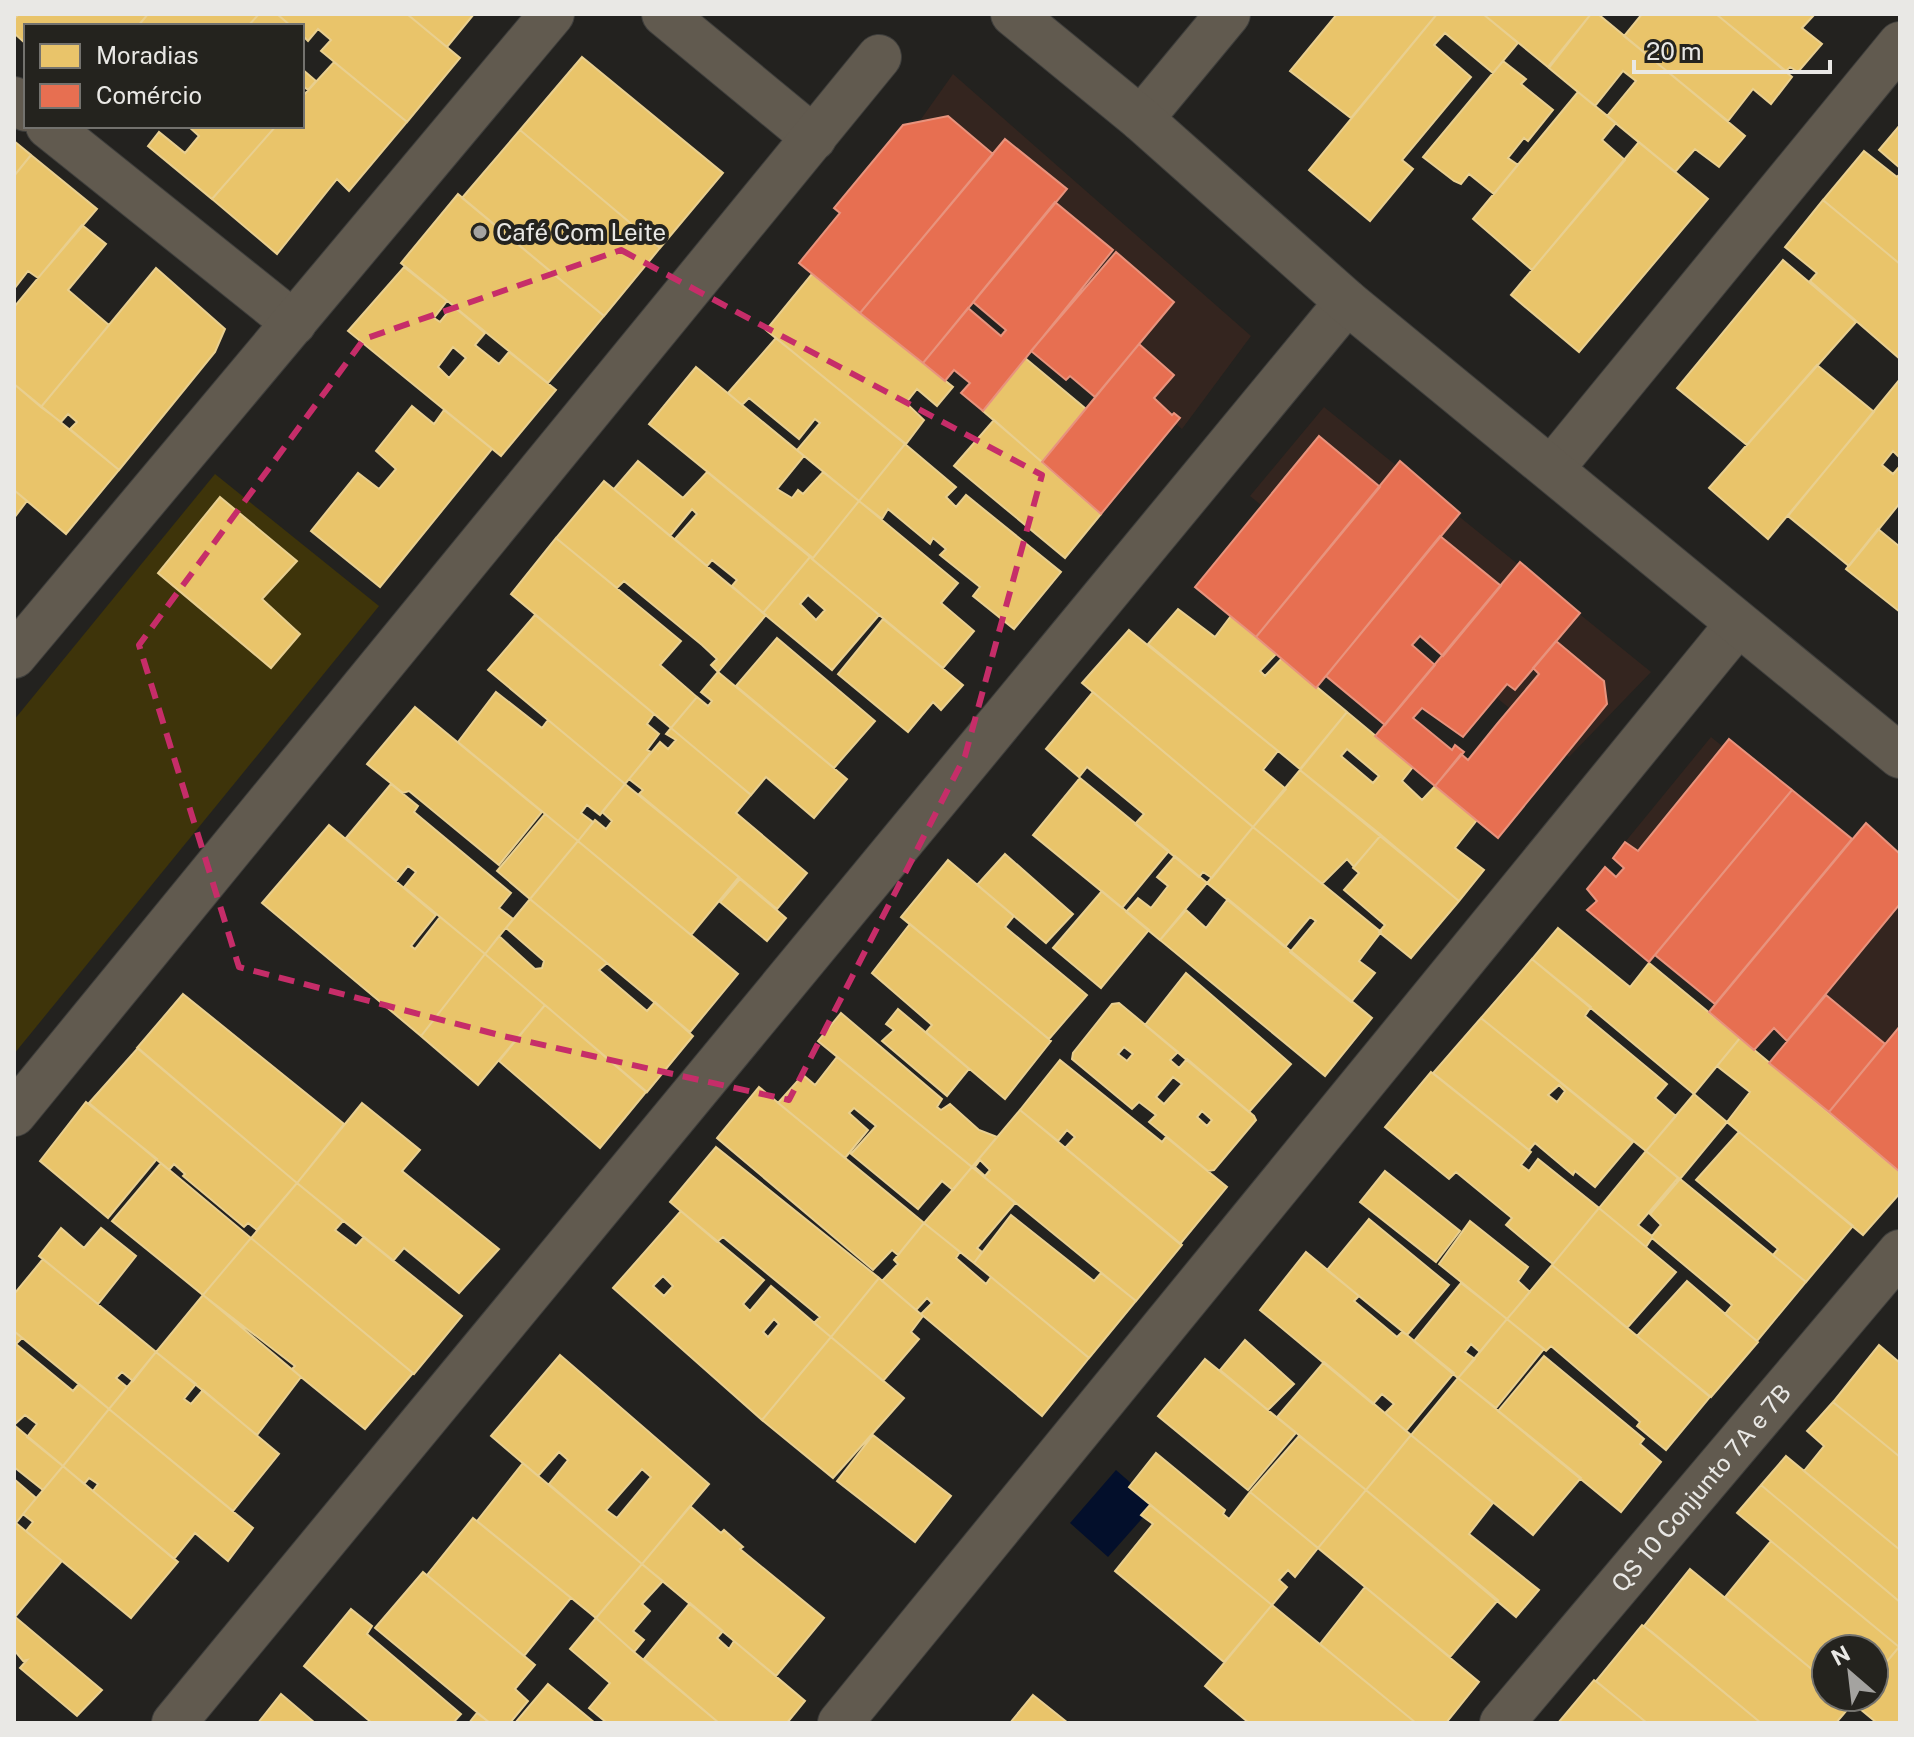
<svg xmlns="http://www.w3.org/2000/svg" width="1914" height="1737" font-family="'Public Sans',sans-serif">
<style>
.commercial{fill:#34251f}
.green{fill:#3e340a}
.water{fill:#030f2b}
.homes{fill:#e9c46a;stroke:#e9cf8f;stroke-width:2;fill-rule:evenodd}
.shops{fill:#e76f51;stroke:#e8937d;stroke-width:2}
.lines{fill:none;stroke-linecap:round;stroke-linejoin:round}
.minor-casing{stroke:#3e3e3c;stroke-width:46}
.tertiary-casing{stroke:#3e3e3c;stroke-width:46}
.minor{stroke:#615a4f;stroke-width:44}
.tertiary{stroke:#615a4f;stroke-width:44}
.marked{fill:none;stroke:#c62d69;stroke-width:6;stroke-dasharray:16 10;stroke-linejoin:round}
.poi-dot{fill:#a4a3a0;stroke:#24231e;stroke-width:3}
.labels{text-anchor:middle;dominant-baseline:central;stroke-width:8;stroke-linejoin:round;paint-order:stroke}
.poi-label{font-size:24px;fill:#e9e8e5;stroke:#24231e;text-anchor:start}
.street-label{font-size:24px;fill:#e9e8e5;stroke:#24231e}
</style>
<rect width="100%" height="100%" fill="#23221f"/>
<path class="commercial" d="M953,74L1251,336L1182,429L880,177Z
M1324,407L1651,672L1569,757L1250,496Z
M1711,737L1900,890V1082L1617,852Z"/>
<path class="green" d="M215,474L379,606L14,1054V720Z"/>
<path class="water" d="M1116,1470L1155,1504L1108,1557L1070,1523Z"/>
<path class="homes" d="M19,14H148L138,26H26V44L14,33V19Z
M148,14H259L248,26H138Z
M259,14H277L291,26H248Z
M277,14H407L460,58L407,122L321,51L331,40L318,29L308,41L302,35V26H291Z
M407,14H474L447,47Z
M1337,14H1437L1351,118L1290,71Z
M1437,14H1483L1518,43L1493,73L1445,33L1434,45L1471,77L1402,160L1413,169L1370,221L1309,170Z
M1483,14H1591L1548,67Z
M1591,14H1598L1745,136L1719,167L1695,149L1675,172L1607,116L1636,81L1623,71L1595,106L1549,68Z
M1642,14H1716L1792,77L1771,104L1753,89L1728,121L1624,36Z
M1716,14H1815L1802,28L1822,44L1798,72L1790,67L1786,71Z
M582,57L723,173L660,248L520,130Z
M1503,61L1526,79L1521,84L1553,110L1528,141L1524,138L1508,158L1518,165L1494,194L1469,174L1461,184L1454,181L1423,157Z
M334,62L407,122L349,191L337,179L277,254L212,199L276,126H302V97Z
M302,69L316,81L308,90L302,85Z
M1578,92L1616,123L1602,140L1625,160L1532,270L1473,219Z
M1900,125V168L1879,150Z
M188,126H276L212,199L148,146L159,132L185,153L199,136Z
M520,130L660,248L604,316L462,198Z
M14,141L31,155L14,176Z
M1639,142L1708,199L1579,352L1511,295Z
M1864,151L1897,177L1900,174V264L1823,200Z
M31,155L97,209L38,278L28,271L14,289V176Z
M458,194L604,316L548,383L401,263Z
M1823,200L1900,264V359L1810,281L1817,273L1785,247Z
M82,225L106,244L68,290L109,325L41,407L14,384V307Z
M1783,260L1856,322L1747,445L1677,388Z
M404,267L447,301L434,318L440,322L453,306L485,333L475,345L499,364L509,352L556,390L501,456L348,331ZM453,347L466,358L449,378L438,367Z
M156,268L225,329L215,352L119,470L70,429L77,422L68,414L61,422L41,407Z
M812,274L953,387L937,406L917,389L906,403L924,420L906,444L766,330Z
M776,338L905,444L859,501L797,450L820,423L815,419L799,439L749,398L742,405L728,393Z
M1025,358L1086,409L1042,462L983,411Z
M1817,365L1874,412L1768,539L1709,488Z
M696,367L804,456L777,489L792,498L798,490L803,494L823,472L859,501L813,558L649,424Z
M1900,379V458L1893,451L1882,465L1893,474L1900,466V503L1849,566L1788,516Z
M14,384L119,470L66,534L14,490Z
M412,406L434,424L444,410L492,449L380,587L311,531L358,473L379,489L396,469L376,451Z
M994,420L1101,514L1065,558L954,466Z
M905,444L956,487L946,497L956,507L966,495L1061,572L1014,629L973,596L980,587L940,555L946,549L933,538L930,544L888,509L882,519L859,501Z
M638,461L683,498L707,472L810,557L763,613L732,586L737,580L712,560L707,566L675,539L697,514L692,509L670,536L614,489Z
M604,481L766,615L718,672L711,665L717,659L702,645L624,581L617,588L556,538Z
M14,490L27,501L14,518Z
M220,497L297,561L262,599L300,634L271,668L158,573Z
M859,501L958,583L941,603L974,631L943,668L812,559Z
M1878,529L1900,547V612L1846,569Z
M556,538L681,641L660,665L697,697L671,728L511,594Z
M810,557L879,615L832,670L763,613ZM808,595L825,610L816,620L800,604Z
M1178,609L1215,637L1231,616L1276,654L1260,671L1265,676L1282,658L1347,712L1300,769L1148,644Z
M535,615L654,714L647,724L659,734L647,750L651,752L625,784L488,670Z
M883,619L963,685L941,710L933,702L908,732L838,674Z
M1129,630L1278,751L1263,770L1286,789L1253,827L1082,683Z
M777,638L875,721L834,768L736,686Z
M718,672L847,779L814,818L766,777L751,795L671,728L697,697L708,706L712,701L701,692Z
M496,692L542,728L548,720L625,784L600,815L587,805L581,813L593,822L578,841L458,742Z
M1093,692L1253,827L1212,878L1203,872L1199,877L1135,824L1144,814L1087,767L1079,777L1046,749Z
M415,707L542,812L499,865L409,791L403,793L367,764Z
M1347,712L1413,767L1402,781L1422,800L1435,786L1477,820L1455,848L1484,870L1459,901L1300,770ZM1347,749L1379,776L1373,783L1341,756Z
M671,728L751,795L736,813L807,873L777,909L639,794L643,790L629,779L660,742L668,749L676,740L666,734Z
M1300,770L1381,835L1354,867L1347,859L1322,884L1253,827Z
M1080,778L1169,851L1122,908L1033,835Z
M391,784L418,806L414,812L511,893L499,908L513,919L485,954L404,887L416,872L408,866L396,881L346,838Z
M625,784L739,877L691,935L578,841L595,820L606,829L612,821L602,812Z
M545,814L578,841L530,899L497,871Z
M329,825L436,915L411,946L415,949L440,917L485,954L421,1036L262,903Z
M1253,827L1381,932L1359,961L1375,973L1351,1002L1290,952L1316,921L1310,917L1285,947L1207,883Z
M1381,835L1459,901L1411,958L1379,932L1385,925L1344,890L1359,873L1353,868Z
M578,841L738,974L690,1032L530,899Z
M1005,854L1073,914L1046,943L977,885Z
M1175,856L1207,883L1160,940L1126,912L1138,898L1151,908L1168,886L1157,877Z
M948,860L1014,916L1005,927L1087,995L1049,1039L901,917Z
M740,879L786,918L767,941L720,902Z
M1102,891L1149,930L1101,988L1053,948Z
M530,899L607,963L599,970L647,1011L655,1002L693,1036L647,1092L485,954L499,936L535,969L542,968L544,961L506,928Z
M1228,899L1372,1018L1325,1076L1160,940L1186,910L1206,928Z
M910,924L1051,1041L1005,1099L926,1032L932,1025L872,973Z
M1558,928L1630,987L1649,963L1740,1038L1694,1094L1532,959Z
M485,954L545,1005L478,1085L421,1036Z
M1532,959L1591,1007L1585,1016L1667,1084L1655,1098L1676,1116L1646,1151L1481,1018Z
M1186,973L1291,1064L1249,1112L1145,1025Z
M183,994L344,1124L297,1183L137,1048Z
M1119,1003L1178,1052L1170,1060L1179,1068L1187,1059L1254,1116L1256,1120L1214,1170L1208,1171L1149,1122L1156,1115L1139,1102L1132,1109L1072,1059L1073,1053L1112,1004ZM1124,1047L1133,1054L1127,1061L1118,1054ZM1173,1077L1182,1084L1164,1104L1156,1097ZM1202,1111L1212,1120L1207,1126L1197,1117Z
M545,1005L646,1092L600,1148L499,1061Z
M898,1009L969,1069L947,1096L882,1041L894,1030L886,1024Z
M841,1013L942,1099L937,1107L941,1110L950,1104L979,1130L997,1137L972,1167L818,1041Z
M1481,1018L1633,1142L1595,1187L1575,1171L1573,1175L1535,1143L1529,1150L1433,1073ZM1559,1085L1565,1091L1557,1102L1548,1095Z
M1740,1038L1900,1172V1193L1863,1235L1727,1122L1750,1092L1717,1066Z
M138,1048L297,1183L257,1230L248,1223L244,1227L183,1176L185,1174L174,1164L169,1170L89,1103Z
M837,1057L972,1167L953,1190L942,1181L918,1209L851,1154L876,1126L854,1108L849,1113L868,1130L845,1158L778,1103L803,1075L815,1085Z
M1060,1060L1162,1142L1166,1137L1227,1187L1180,1244L1065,1148L1075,1137L1067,1130L1058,1141L1020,1110Z
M1431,1072L1531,1152L1521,1165L1529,1171L1538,1159L1599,1208L1553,1264L1506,1225L1512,1218L1456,1172L1449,1179L1385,1127Z
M759,1087L924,1223L898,1255L892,1250L873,1270L717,1138Z
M1694,1094L1727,1122L1680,1179L1646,1151Z
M86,1102L157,1159L108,1218L40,1161Z
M362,1103L420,1150L402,1171L499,1249L459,1293L404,1248L393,1261L297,1183Z
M1020,1110L1182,1245L1136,1301L972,1167ZM980,1160L990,1170L985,1176L975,1167Z
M1739,1132L1853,1226L1806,1282L1773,1255L1778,1249L1696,1180Z
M716,1147L879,1278L831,1337L814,1323L820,1317L723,1237L717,1242L670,1202Z
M1646,1151L1678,1178L1638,1225L1652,1236L1661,1225L1650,1214L1680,1179L1806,1282L1757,1341L1725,1314L1732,1305L1652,1238L1646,1247L1599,1208Z
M161,1163L251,1238L203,1295L112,1221Z
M972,1167L1015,1203L977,1248L982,1252L974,1263L924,1223Z
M1385,1171L1460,1231L1436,1262L1360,1202Z
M297,1183L343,1221L335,1230L356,1246L364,1237L462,1316L414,1374L251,1238Z
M1599,1208L1676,1272L1627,1328L1552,1265Z
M681,1211L764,1280L743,1304L750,1311L771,1286L831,1337L762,1420L613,1288ZM663,1276L673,1286L664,1296L653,1286ZM774,1319L779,1324L768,1337L763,1332Z
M1011,1215L1094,1281L1101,1273L1136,1301L1089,1358L974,1263Z
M1369,1219L1449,1285L1407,1335L1327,1270Z
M1470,1221L1528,1267L1518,1281L1530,1292L1507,1319L1439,1264Z
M924,1223L960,1252L956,1258L986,1284L991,1277L1089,1358L1042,1416L921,1314L932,1303L927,1298L916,1310L882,1281L898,1264L894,1260Z
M61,1228L84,1248L101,1228L136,1256L98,1304L39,1256Z
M251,1238L413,1373L365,1429L301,1377L292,1369L295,1366L203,1295Z
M1306,1252L1359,1296L1354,1301L1397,1337L1402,1332L1407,1335L1454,1373L1406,1431L1385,1413L1394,1404L1382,1394L1373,1404L1260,1310Z
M43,1259L156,1352L133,1381L122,1372L116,1378L127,1387L109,1409L14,1331V1294Z
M1552,1265L1710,1397L1666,1450L1637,1426L1640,1422L1551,1346L1546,1351L1507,1319Z
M879,1278L923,1316L911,1332L919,1339L883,1381L831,1337Z
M1687,1281L1758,1342L1711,1397L1637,1336Z
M1461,1283L1507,1319L1480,1352L1471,1344L1465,1352L1475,1359L1458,1378L1414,1341Z
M203,1295L301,1377L257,1435L156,1352Z
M1507,1319L1544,1349L1496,1408L1458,1378Z
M14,1331L22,1338L16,1344L73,1391L79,1384L109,1409L63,1466L27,1437L37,1424L25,1415L14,1425Z
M831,1337L904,1398L833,1478L762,1420Z
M1245,1340L1294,1384L1268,1410L1220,1370Z
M1879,1345L1900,1363V1457L1833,1402Z
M156,1352L196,1384L184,1399L191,1404L203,1390L279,1454L233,1511L109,1409Z
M560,1355L709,1484L642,1564L549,1484L568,1460L559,1452L538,1476L491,1436ZM642,1469L651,1477L617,1518L606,1510Z
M1544,1356L1644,1439L1640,1444L1661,1462L1621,1512L1498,1411Z
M1205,1359L1296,1433L1248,1490L1158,1416Z
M1324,1362L1411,1435L1366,1490L1277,1417Z
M1458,1378L1581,1478L1533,1535L1411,1435Z
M1833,1402L1900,1457V1550L1804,1471L1824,1446L1807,1431Z
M109,1409L253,1528L228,1561L195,1533L174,1559L93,1491L98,1484L89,1478L84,1484L63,1466Z
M14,1425L63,1466L43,1490L14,1467Z
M873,1435L951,1496L915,1542L837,1481Z
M1411,1435L1493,1503L1469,1534L1539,1590L1516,1617L1366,1490Z
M1299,1436L1366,1490L1318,1548L1250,1492Z
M1156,1453L1225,1510L1223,1514L1229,1519L1250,1492L1318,1548L1295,1577L1288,1570L1279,1580L1287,1587L1272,1605L1129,1487Z
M1786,1456L1900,1550V1602L1761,1485Z
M523,1463L642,1564L596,1618L477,1521Z
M63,1466L178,1562L131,1618L26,1531L33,1522L23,1514Z
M14,1479L36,1498L16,1523L14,1521Z
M1761,1485L1900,1602L1899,1647L1737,1513Z
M1366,1490L1498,1600L1450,1657L1318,1548Z
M1150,1505L1272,1605L1224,1662L1115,1571L1153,1524L1141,1515Z
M690,1506L721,1533L724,1530L743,1547L740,1549L824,1618L776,1676L642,1564Z
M473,1518L571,1598L524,1656L427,1575Z
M16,1523L62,1561L15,1617L14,1525Z
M1771,1541L1899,1647L1874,1677V1649H1826V1681L1725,1597Z
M642,1564L663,1581L642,1604L650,1611L633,1631L644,1640L634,1652L596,1618Z
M1690,1569L1826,1681V1697H1845L1853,1703L1836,1723H1761L1644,1626Z
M423,1572L535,1665L515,1689L528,1701L510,1723H490L375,1628Z
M1365,1587L1479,1682L1446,1723H1416L1320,1644Z
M690,1603L723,1631L717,1638L729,1649L734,1641L805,1701L787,1723H719L644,1659Z
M1272,1605L1305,1632L1416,1723H1249L1205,1686Z
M351,1609L372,1626L367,1634L461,1714L453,1723H372L304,1666Z
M14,1616L102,1690L77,1716L20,1668L27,1660L23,1661L14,1650Z
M596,1618L634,1652L719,1723H607L589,1708L610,1683L570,1649Z
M1642,1625L1652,1632L1761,1723H1647L1596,1681Z
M1899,1647L1900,1723H1877L1853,1703L1858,1697H1874V1677Z
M1594,1680L1598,1683L1647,1723H1558Z
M548,1684L595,1723H515Z
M281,1694L315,1723H258Z
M1033,1695L1068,1723H1010Z
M477,1713L490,1723H469Z"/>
<path class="shops" d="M948,116L993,154L860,313L799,263L840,213L834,208L903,125Z
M1005,139L1067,189L923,363L860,313Z
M1055,202L1113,250L983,411L961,393L970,383L954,370L945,381L923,363L968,308L1001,336L1006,330L973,302Z
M1116,252L1174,302L1095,397L1070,376L1066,380L1031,351Z
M1139,344L1174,375L1154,398L1172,415L1174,413L1180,418L1101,514L1042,462Z
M1319,436L1380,487L1256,637L1195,587Z
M1400,461L1460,513L1316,688L1256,637Z
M1440,536L1501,586L1443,656L1420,636L1412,645L1435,665L1385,725L1326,676Z
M1520,562L1580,613L1515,690L1507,684L1463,737L1422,708L1413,718L1452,750L1455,745L1464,752L1435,786L1375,736Z
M1556,641L1604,681L1607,704L1498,838L1435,786L1461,754L1468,760L1497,724L1539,674L1533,668Z
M1729,739L1792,790L1649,962L1587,910L1597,901L1587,889L1605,867L1616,877L1624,868L1613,858L1625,842L1638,851Z
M1792,790L1852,839L1715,1004L1655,955Z
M1866,823L1900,854V904L1787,1041L1774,1028L1754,1050L1709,1012Z
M1826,995L1885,1044L1829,1112L1769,1063Z
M1900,1026V1172L1829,1112Z"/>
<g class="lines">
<g class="minor-casing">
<g id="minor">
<path d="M664,14L814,138"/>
<path d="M14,99L26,109"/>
<path d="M1141,119L1228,14"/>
<path d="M48,126L294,323"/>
<path d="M1553,467L1900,44"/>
<path d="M14,656L552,14"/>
<path d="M14,1114L879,57"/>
<path d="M174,1723L1347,302"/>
<path d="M840,1723L1737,625"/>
<path id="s1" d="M1502,1723L1900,1252"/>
</g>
</g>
<g class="tertiary-casing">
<path id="tertiary" d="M1013,14L1141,119L1347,302L1900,756"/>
</g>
<use href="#minor" class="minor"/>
<use href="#tertiary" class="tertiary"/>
</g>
<path class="marked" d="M621,250L1042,475L965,756L789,1100L503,1036L239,967L139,645L364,339Z"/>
<circle class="poi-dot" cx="480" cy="232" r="8"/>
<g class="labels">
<g class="poi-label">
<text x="496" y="232">Café Com Leite</text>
</g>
<g class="street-label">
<text stroke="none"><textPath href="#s1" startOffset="308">QS 10 Conjunto 7A e 7B</textPath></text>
</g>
</g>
<rect width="1914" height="1737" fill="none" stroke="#e9e8e5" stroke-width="32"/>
<rect x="24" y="24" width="280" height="104" fill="#24231e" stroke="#73726e" stroke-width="2"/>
<rect x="40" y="44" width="40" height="24" fill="#e9c46a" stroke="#73726e" stroke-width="2"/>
<text x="96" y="64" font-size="24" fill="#e9e8e5">Moradias</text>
<rect x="40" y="84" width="40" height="24" fill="#e76f51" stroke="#73726e" stroke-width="2"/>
<text x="96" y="104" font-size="24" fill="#e9e8e5">Comércio</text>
<g transform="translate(1850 1673) rotate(332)"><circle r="38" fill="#24231e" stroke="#73726e" stroke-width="2"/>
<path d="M0-6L14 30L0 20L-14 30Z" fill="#a4a3a0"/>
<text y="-12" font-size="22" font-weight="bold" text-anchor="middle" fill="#e9e8e5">N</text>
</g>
<path d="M1634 60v12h196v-12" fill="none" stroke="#e9e8e5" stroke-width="4"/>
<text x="1646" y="60" font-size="24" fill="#e9e8e5" stroke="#24231e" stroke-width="6" paint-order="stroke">20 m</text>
</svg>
